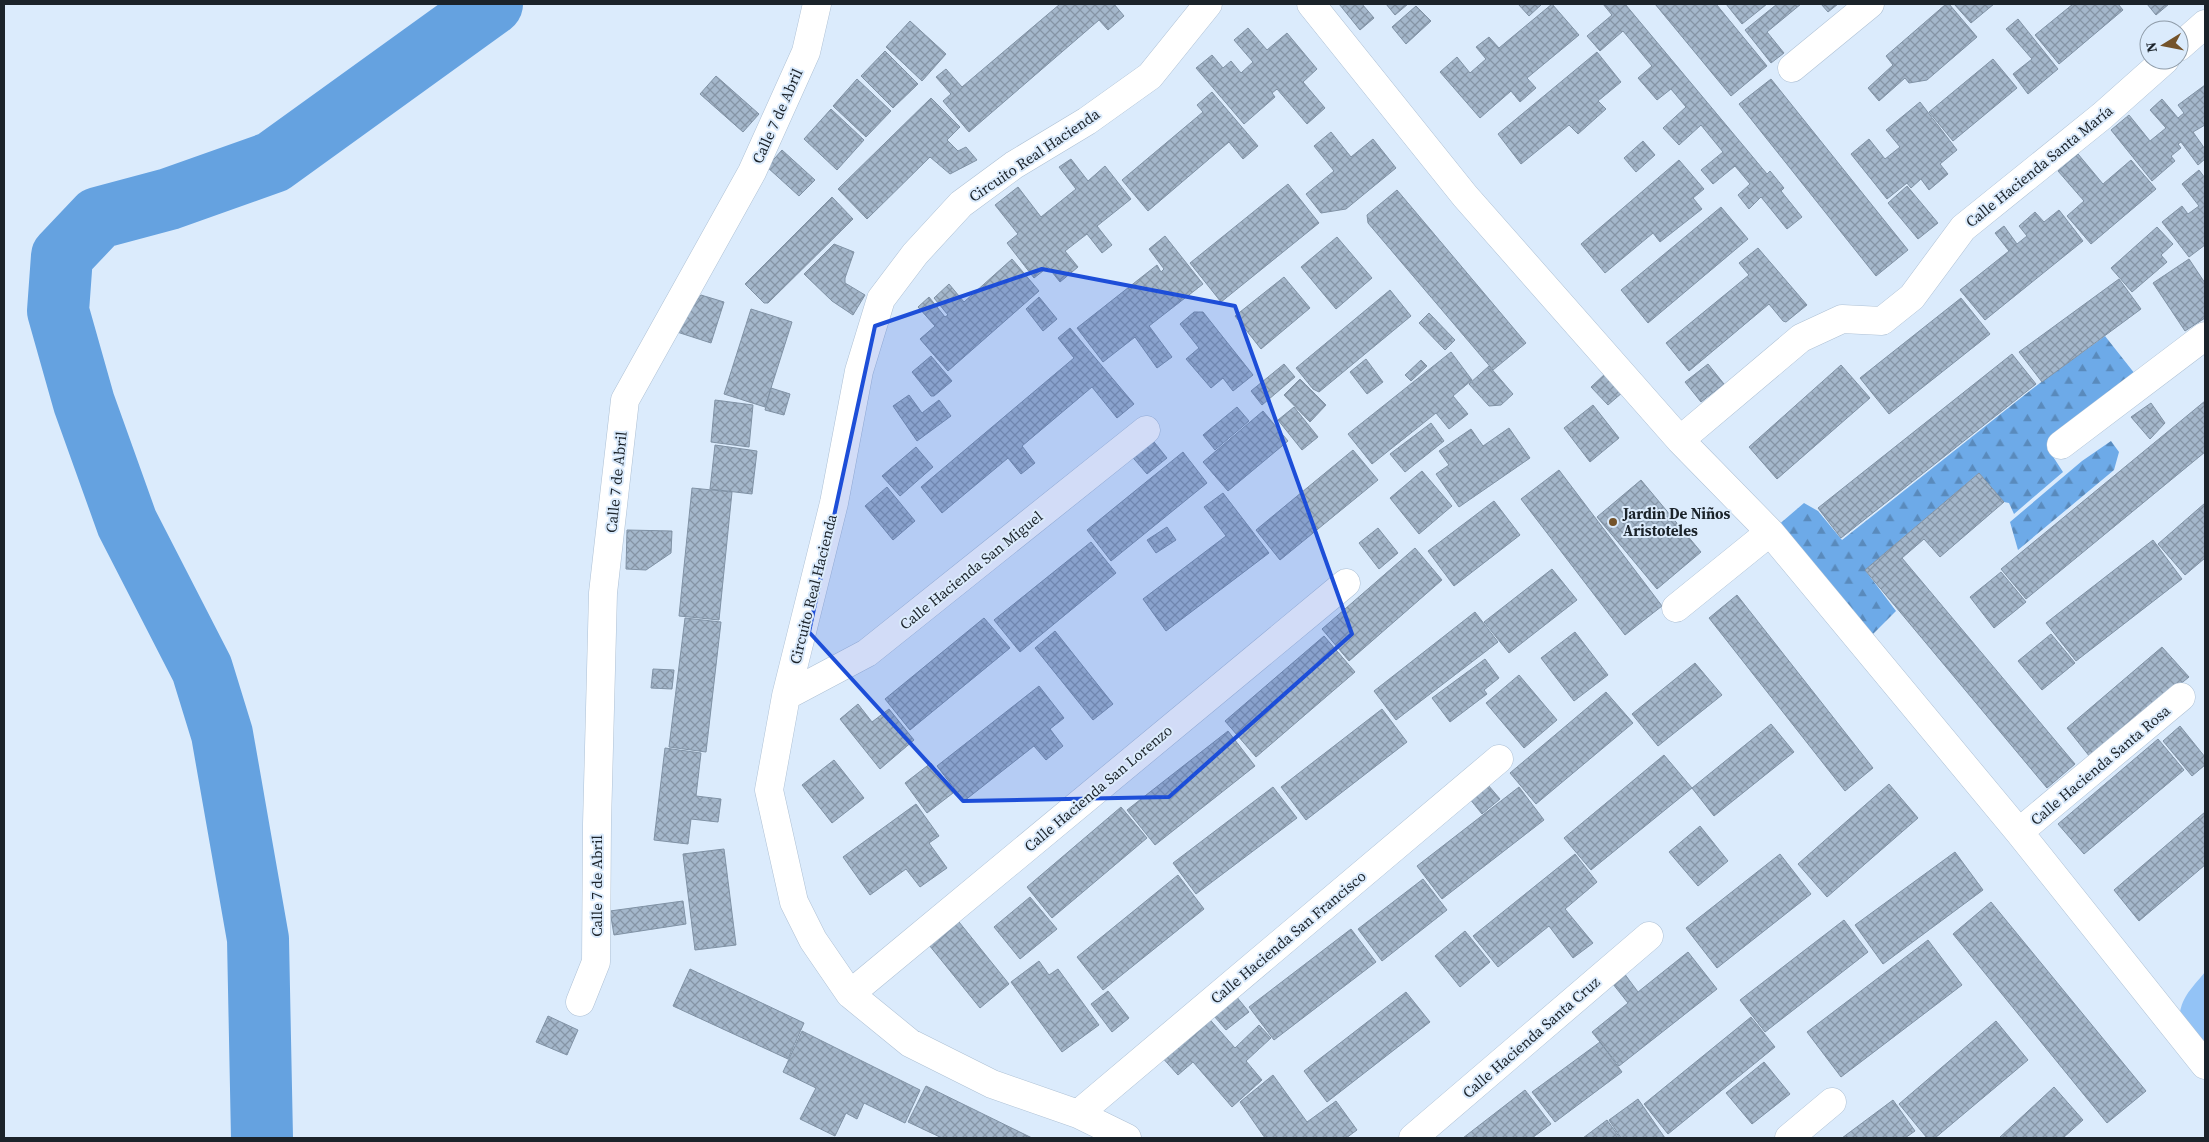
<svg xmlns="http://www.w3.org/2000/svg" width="2209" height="1142" font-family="'Source Serif 4',serif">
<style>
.green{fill:#93c3f6}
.forest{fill:url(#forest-firs)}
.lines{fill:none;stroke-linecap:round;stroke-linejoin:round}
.river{stroke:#65a2e0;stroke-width:62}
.building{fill:url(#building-cross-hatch);stroke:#8092a5}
.street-casing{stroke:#aec1d5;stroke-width:29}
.street{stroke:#fff;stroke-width:28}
.marked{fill:#1d4ed8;fill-opacity:0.2;stroke:#1d4ed8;stroke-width:4;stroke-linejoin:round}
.poi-dot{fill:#74532a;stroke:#dbebfc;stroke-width:2}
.labels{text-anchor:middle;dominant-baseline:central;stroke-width:4;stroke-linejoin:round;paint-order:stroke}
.street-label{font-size:15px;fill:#1b232a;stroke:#dbebfc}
.poi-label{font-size:15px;font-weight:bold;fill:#1b232a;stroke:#dbebfc;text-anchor:start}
</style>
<defs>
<pattern id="forest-firs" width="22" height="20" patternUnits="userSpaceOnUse" patternTransform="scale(1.25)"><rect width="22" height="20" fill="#6daae8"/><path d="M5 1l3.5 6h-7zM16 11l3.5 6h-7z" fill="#598abc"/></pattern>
<pattern id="building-cross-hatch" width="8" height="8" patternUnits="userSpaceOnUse" patternTransform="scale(1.25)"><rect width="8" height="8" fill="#a4b7cb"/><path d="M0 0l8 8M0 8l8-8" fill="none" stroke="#8594a5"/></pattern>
</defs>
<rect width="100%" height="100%" fill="#dbebfc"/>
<path class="green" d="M2205,972V1061L2178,1028C2180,998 2187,994 2205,972Z"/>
<path class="forest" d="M2105,336L2135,374L2050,452L2063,472L2014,514L2009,503L2004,502L1979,473L1865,570L1896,611L1863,644L1770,532L1804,503L1818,511L1842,540L2036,386Z
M2111,441L2119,452L2114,470L2018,550L2010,522L2082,461Z"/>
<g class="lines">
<path class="river" d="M262,1138L258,939L222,734L202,669L127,523L84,403L58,311L62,256L98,218L169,199L273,162L492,4"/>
</g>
<path class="building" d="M1060,4H1114L1124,16L1108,30L1099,20L969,132L943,101L951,94L936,77L946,69L962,87Z
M1339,4H1362L1374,18L1360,30Z
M1386,4H1408L1395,15Z
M1518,4H1542L1529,16Z
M1552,4L1579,35L1527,78L1536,88L1520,102L1511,91L1480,118L1440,72L1457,57L1470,73L1486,59L1476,47L1489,37L1499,48Z
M1603,4H1625L1767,174L1770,171L1784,188L1781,191L1802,217L1787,229L1761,197L1749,209L1738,195L1750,184L1735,166L1713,184L1701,170L1723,152L1701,125L1679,145L1663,128L1686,107L1671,89L1657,100L1638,78L1652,66L1623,31L1600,51L1587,36L1612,15Z
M1655,4H1716L1767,66L1731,96Z
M1726,4H1767L1742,24Z
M1777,4H1801L1767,32L1784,53L1771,63L1745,30Z
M1821,4H1838L1828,12Z
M1946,4H1949L1977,37L1927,80L1909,83L1905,78L1879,101L1868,88L1893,65L1886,56Z
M1954,4H1994L1971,23Z
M2073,4H2118L2123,10L2059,64L2035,35Z
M2147,4H2169L2156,15Z
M1416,6L1431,21L1406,44L1392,27Z
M2018,19L2058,69L2028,94L2013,74L2032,59L2006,29Z
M910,21L946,54L922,81L886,47Z
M1248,28L1267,50L1287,33L1317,69L1303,82L1325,108L1307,124L1277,89L1272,93L1275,97L1244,124L1196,68L1212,55L1223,68L1231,61L1241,73L1253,62L1234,40Z
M885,51L918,84L893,108L861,76Z
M1597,52L1621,82L1598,101L1606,109L1578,134L1569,125L1521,164L1498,134Z
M1993,59L2017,88L1953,141L1929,112Z
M716,76L759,114L743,132L700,94Z
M857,79L891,111L866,137L833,106Z
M1771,79L1908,250L1876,276L1739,104Z
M2205,85V125L2193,132L2205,149V159L2198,165L2181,142L2178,144L2181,148L2171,156L2175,161L2152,181L2111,130L2129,115L2150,141L2166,128L2150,110L2162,99L2178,118L2184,113L2178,105Z
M1212,92L1258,146L1243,159L1229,142L1148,211L1122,180L1203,112L1197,105Z
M931,98L960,127L947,140L958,151L966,147L977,160L950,174L930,157L867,219L838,189Z
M1920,102L1957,150L1940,164L1948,174L1929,190L1921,179L1911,188L1907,183L1887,199L1851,154L1869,139L1885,159L1900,147L1886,130Z
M831,109L864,140L837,170L804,139Z
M1331,132L1351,157L1373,139L1396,168L1346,209L1321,213L1306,194L1334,171L1314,146Z
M1643,141L1655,155L1636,172L1624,158Z
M782,150L815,180L799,196L767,167Z
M2078,154L2103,184L2131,160L2156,189L2091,244L2067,216L2084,201L2058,171Z
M1071,159L1088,181L1105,166L1131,199L1097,226L1112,245L1102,253L1087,234L1065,251L1078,267L1060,282L1048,267L1034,278L1007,243L1018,234L995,205L1018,187L1041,217L1076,189L1059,167Z
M1679,160L1704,189L1693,198L1702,209L1660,242L1653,233L1605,273L1581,244Z
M2199,170L2205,178V245L2189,257L2162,222L2182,206L2188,214L2199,206L2182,184Z
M1288,184L1319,223L1221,302L1190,263Z
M1907,186L1938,223L1918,239L1888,203Z
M1397,190L1526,343L1493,370L1368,223L1367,215Z
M832,197L853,219L768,303H764L745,284Z
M1721,207L1748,239L1648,323L1621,290Z
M2059,210L2083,241L1985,320L1960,290L2009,251L1995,233L2004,226L2017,244L2027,236L2019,226L2035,212L2044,222Z
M2157,227L2173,244L2161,255L2167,262L2132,292L2111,268Z
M1165,236L1203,284L1149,326L1172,357L1157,368L1135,337L1103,362L1077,328L1157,265L1161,272L1164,269L1149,249Z
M1337,237L1372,278L1336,309L1301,267Z
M834,244L854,252L845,278V283L865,295L853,315L832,301L804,274Z
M1758,248L1807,305L1786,322L1783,321L1769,304L1689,371L1666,343L1749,275L1739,263Z
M1012,259L1039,291L948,371L920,339L935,326L918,307L929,297L945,317L948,315L934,298L949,284L964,302Z
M2189,259L2205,283V318L2185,331L2153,283Z
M1284,277L1310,308L1261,349L1235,316Z
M2119,279L2141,309L2042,382L2019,352Z
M1390,290L1411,316L1319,392L1313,389L1296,368Z
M701,295L724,302L711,343L674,331Z
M1039,297L1057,319L1043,331L1026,309Z
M1961,298L1990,334L1889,414L1860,378Z
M751,309L792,322L765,407L724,394Z
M1194,312H1203L1253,375L1233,391L1223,378L1211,388L1186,359L1199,348L1180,324Z
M1429,313L1455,340L1445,350L1419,323Z
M1070,328L1134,404L1117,418L1092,387L1022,446L1035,463L1021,474L1008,458L942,513L921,487L1074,358L1058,338Z
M1451,352L1472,380L1453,396L1468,414L1449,429L1436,413L1372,464L1348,434Z
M2012,354L2036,384L1841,538L1818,508Z
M931,356L952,381L934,396H931L912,372Z
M1366,359L1383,382L1367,394L1350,372Z
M1421,360L1427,366L1411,381L1405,375Z
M1284,364L1295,377L1262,405L1251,391Z
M1708,364L1724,384L1701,402L1685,382Z
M1841,365L1870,398L1777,479L1749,447Z
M1489,366L1513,394L1501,405L1489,406L1469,384Z
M1606,373L1623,392L1608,405L1591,387Z
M1300,379L1326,405L1310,422L1284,395Z
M771,388L790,394L784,415L765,410Z
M909,395L922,413L939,400L951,416L917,441L893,406Z
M715,400L753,405L749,447L711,442Z
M2205,401V452L2026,599L2001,569Z
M2151,403L2165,423L2150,439L2131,417Z
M1593,405L1619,438L1590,462L1564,428Z
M1237,407L1249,421L1215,450L1203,435Z
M1294,407L1318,437L1302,450L1278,420Z
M1263,411L1288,441L1228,491L1203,462Z
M1431,423L1444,441L1405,472L1390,454Z
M1509,428L1530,458L1459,507L1436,474L1449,465L1439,451L1471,429L1483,446Z
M1150,437L1167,458L1147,474L1129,453Z
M715,445L757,451L752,494L710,489Z
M916,447L933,467L900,496L882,476Z
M1353,450L1378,480L1280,560L1256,530Z
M1183,452L1207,483L1111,561L1087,530Z
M1559,470L1662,606L1625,635L1521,499Z
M1422,471L1452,506L1419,534L1390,498Z
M1979,473L2004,502L1940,557L1924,539L1902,558L2075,764L2047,788L1865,570Z
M1641,480L1701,552L1657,589L1597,517Z
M887,487L915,521L893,540L865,506Z
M692,488L732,492L719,620L679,616Z
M1223,493L1269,553L1166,631L1143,599L1226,536L1204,507Z
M1494,501L1520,535L1454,586L1428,551Z
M2205,503V558L2185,575L2158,544Z
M1167,527L1176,540L1156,553L1147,540Z
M1378,528L1398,553L1379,569L1359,543Z
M627,530L672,531L671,553L646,570L626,569Z
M2153,540L2182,579L2076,661L2046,623Z
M1091,542L1116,573L1020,652L994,620Z
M1415,548L1442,580L1349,661L1322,629Z
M1552,569L1577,600L1509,653L1484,622Z
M2001,572L2026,602L1994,628L1970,597Z
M1737,595L1873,768L1845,791L1709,618Z
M1475,612L1498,642L1396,720L1374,691Z
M685,618L721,622L706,752L669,747Z
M984,618L1010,648L910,730L885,699Z
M1055,631L1113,704L1093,720L1035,648Z
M1575,632L1608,675L1574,701L1541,658Z
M2051,634L2075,663L2042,690L2018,661Z
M1324,636L1355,672L1256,757L1225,721Z
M2162,647L2189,677L2090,757L2067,728Z
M1485,659L1499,678L1484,690L1487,694L1450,722L1432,698Z
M1695,663L1722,695L1658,746L1632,714Z
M653,669L674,670L672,689L651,688Z
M1519,675L1557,720L1524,748L1486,703Z
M1039,686L1064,718L1050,729L1063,746L1046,760L1034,746L964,801L937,766Z
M1606,692L1633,723L1536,804L1510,773Z
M858,704L872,722L889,709L914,740L880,769L840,719Z
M1382,709L1407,742L1306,820L1281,787Z
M1771,724L1794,752L1714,816L1692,788Z
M2180,726L2205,757V765L2192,776L2163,741Z
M1228,731L1255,766L1155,845L1127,810Z
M2158,739L2184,770L2084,854L2058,824Z
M665,748L701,753L696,796L721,799L718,822L691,819L688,844L654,840Z
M1664,755L1692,788L1591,870L1564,838Z
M834,760L864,798L832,823L802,785Z
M931,763L953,793L927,813L905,783Z
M1482,778L1500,799L1482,814L1465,793Z
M1889,784L1918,818L1827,897L1798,864Z
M1273,787L1297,818L1196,894L1173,863Z
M1519,787L1544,820L1442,899L1417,866Z
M916,804L939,836L929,843L947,868L920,887L906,869L870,895L843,857Z
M1121,807L1147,838L1052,918L1027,887Z
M2205,812V865L2139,921L2114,890Z
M1700,826L1728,861L1698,886L1669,852Z
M724,849L736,945L695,950L683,854Z
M1955,852L1983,890L1883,964L1855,925Z
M1575,854L1597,882L1565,909L1593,943L1573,958L1549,926L1498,967L1473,936Z
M1780,854L1811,894L1717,968L1686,928Z
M1178,875L1204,909L1103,990L1077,957Z
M1423,879L1447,910L1382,961L1358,929Z
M1030,897L1057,929L1020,959L994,927Z
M683,901L686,924L614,935L610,911Z
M1991,902L2146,1091L2107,1123L1953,934Z
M955,917L1009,984L980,1008L925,940Z
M1844,920L1868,952L1765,1032L1740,1000Z
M1351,929L1376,962L1274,1040L1249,1007Z
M1465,931L1490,962L1460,987L1435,956Z
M1928,940L1962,985L1841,1077L1807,1032Z
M1688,952L1717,989L1619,1066L1592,1032L1628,1003L1609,979L1621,969L1638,992Z
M1039,961L1049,975L1058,969L1099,1025L1062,1052L1011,982Z
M690,969L804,1023L788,1059L673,1006Z
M1231,990L1249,1012L1226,1030L1208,1009Z
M1108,991L1129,1018L1112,1032L1091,1004Z
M1406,992L1430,1022L1327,1102L1304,1071Z
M1205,1014L1235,1048L1259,1025L1271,1038L1246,1061L1262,1080L1232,1107L1193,1062L1178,1075L1160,1055Z
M548,1016L578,1030L567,1055L536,1042Z
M1751,1017L1775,1047L1668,1134L1644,1104Z
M1996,1021L2028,1060L1935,1138H1927L1899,1104Z
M802,1031L920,1090L905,1123L864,1103L857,1119L846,1113L835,1136L800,1119L816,1088L783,1072Z
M1600,1042L1622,1072L1555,1122L1532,1092Z
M1764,1062L1790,1094L1752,1124L1726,1093Z
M1273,1075L1307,1122L1336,1101L1357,1130L1346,1138H1265L1240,1102Z
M926,1086L1032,1138H942L908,1122Z
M2054,1087L2083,1120L2063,1138H1999Z
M1525,1090L1551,1124L1532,1138H1463Z
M1638,1099L1665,1138H1621L1609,1120Z
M1893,1100L1915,1131L1905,1138H1842Z
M1607,1120L1620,1138H1583Z"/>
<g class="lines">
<g class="street-casing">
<path id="street" d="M1311,4L1465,196L1680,440L1770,532L2019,832L2205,1065
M2179,47L2205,24
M1792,68L1870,4
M1680,440L1801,338L1842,319L1882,321L1912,297L1963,228L2102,116L2165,60
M2061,445L2205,336
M1676,608L1770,532
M786,696L867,653L1146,430
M2019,832L2181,697
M850,994L1346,583
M580,1002L596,962L597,824L603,593L625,400L752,172L806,52L817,4
M1078,1114L1499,759
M1127,1138L1078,1114L992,1084L910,1043L850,994L813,940L794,902L769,790L786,696L834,503L859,371L881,299L915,254L961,204L1014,165L1087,121L1150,76L1208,4
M1413,1138L1649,936
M1789,1138L1832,1102"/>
</g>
<use href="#street" class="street"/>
</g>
<path class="marked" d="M1042,269L1235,306L1352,634L1169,797L963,801L809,632L875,326Z"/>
<circle class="poi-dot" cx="1613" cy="522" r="5"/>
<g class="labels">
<g class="street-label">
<text transform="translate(777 116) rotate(-66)">Calle 7 de Abril</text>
<text transform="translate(1034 155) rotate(-34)">Circuito Real Hacienda</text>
<text transform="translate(2039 166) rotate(-39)">Calle Hacienda Santa María</text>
<text transform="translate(616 482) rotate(-84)">Calle 7 de Abril</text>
<text transform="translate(971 570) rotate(-39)">Calle Hacienda San Miguel</text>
<text transform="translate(813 589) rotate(-76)">Circuito Real Hacienda</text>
<text transform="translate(2100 765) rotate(-40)">Calle Hacienda Santa Rosa</text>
<text transform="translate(1098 788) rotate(-40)">Calle Hacienda San Lorenzo</text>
<text transform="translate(596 886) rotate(-90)">Calle 7 de Abril</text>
<text transform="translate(1288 937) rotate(-40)">Calle Hacienda San Francisco</text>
<text transform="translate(1531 1037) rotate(-41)">Calle Hacienda Santa Cruz</text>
</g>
<g class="poi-label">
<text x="1623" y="513">Jardin De Niños<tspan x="1623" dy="17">Aristoteles</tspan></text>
</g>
</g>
<rect width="2209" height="1142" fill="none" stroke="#1b232a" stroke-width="10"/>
<g transform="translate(2164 45) rotate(260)"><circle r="24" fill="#dbebfc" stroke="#8e9ba8"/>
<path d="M0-4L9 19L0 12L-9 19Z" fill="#74532a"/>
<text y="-8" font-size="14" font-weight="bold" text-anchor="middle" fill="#1b232a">N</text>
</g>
</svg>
